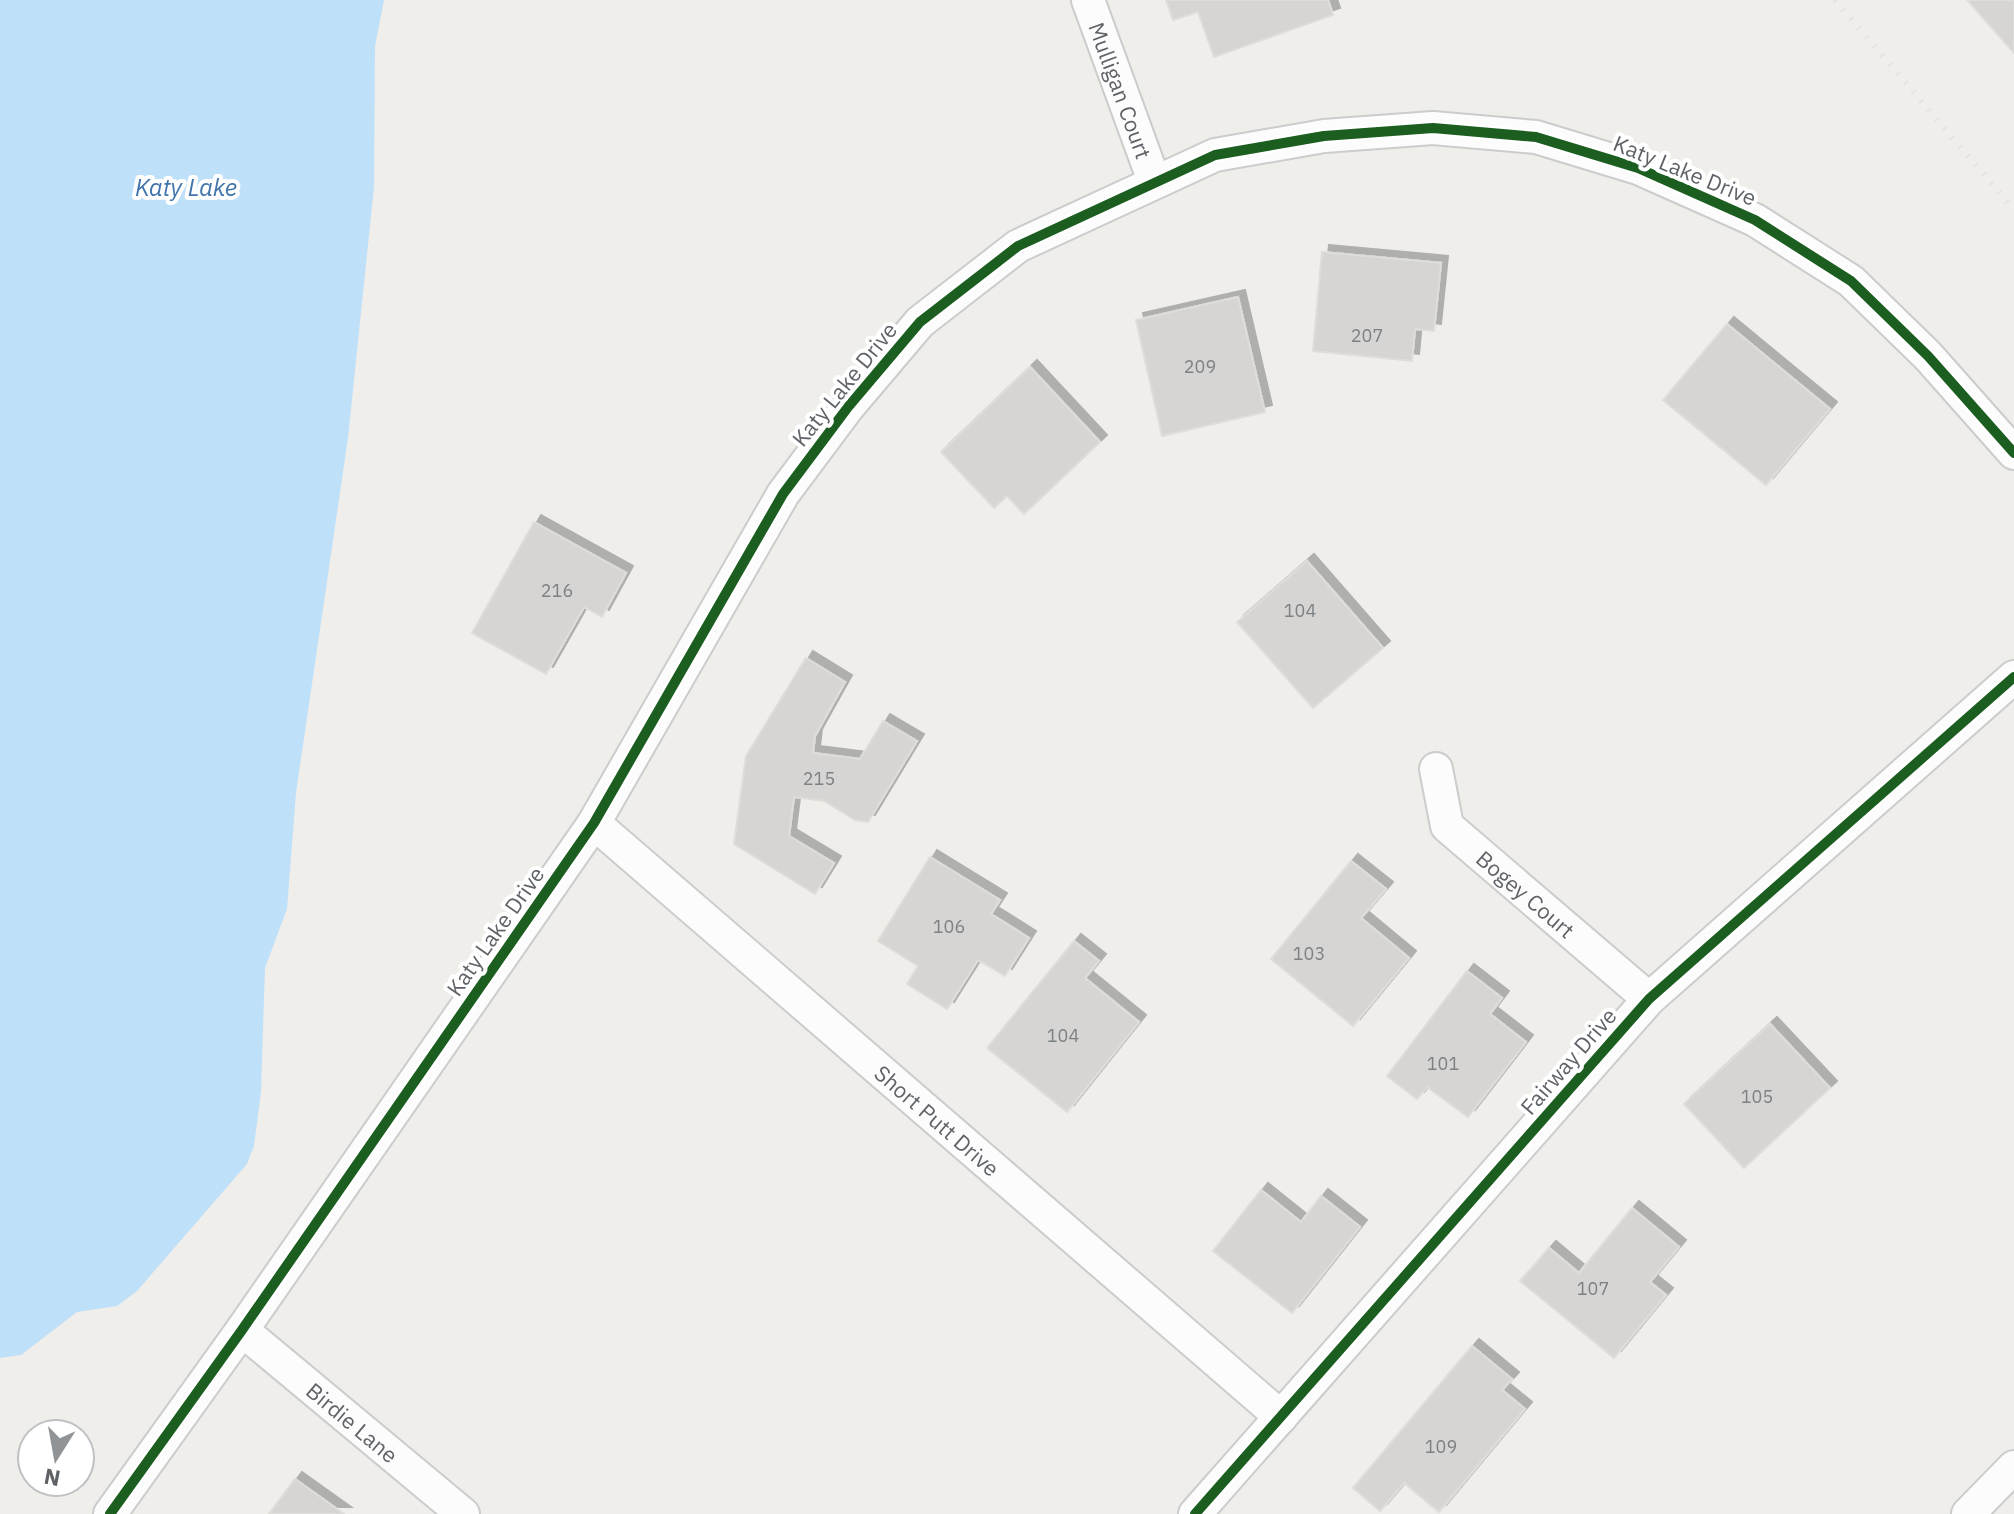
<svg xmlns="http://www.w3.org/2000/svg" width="2014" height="1514" font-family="'IBM Plex Sans',sans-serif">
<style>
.water{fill:#bfe0f9}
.building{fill:#d6d5d3;stroke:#deddd9;stroke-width:2;filter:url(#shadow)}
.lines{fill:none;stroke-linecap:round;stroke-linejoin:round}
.street-casing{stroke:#cbcccc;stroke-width:36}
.street{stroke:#fdfcfc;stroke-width:32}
.rail{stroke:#e4e4e4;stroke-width:6;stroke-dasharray:2 10;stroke-linecap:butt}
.cycleway-casing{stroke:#fff;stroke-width:15}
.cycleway{stroke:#1b5e20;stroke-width:10}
.labels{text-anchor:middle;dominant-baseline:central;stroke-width:8;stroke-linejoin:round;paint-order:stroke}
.number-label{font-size:18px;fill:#7e8184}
.street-label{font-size:22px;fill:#5f6368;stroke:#fff}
.water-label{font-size:24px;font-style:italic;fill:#4174aa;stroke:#fff}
</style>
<defs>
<filter id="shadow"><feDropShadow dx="7" dy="-7" stdDeviation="0" flood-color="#0004"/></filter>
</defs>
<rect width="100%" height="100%" fill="#efeeea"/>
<path class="water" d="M0,0H384L375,46L374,187L348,438L296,793L287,909L265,968L261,1092L254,1146L247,1164L137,1291L117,1306L77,1312L21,1355L0,1358Z"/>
<path class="building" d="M1166,0H1328L1333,15L1214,57L1198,12L1173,20Z
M1967,0H2014V53Z
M1322,252L1441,263L1434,331L1415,329L1412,361L1313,351Z
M1238,297L1265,412L1162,436L1136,320Z
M1727,324L1830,409L1766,485L1663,400Z
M1030,367L1100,442L1024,514L1007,496L994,508L941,452Z
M534,522L626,573L602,617L584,607L546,674L472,633Z
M1307,561L1383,648L1313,708L1237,622Z
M806,658L845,682L815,736L813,753L860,759L883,721L917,741L868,822L855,820L824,801L794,797L789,836L834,863L815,894L734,844L746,756Z
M930,857L1000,900L991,914L1029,938L1005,976L978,960L947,1009L907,984L918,966L878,941Z
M1351,861L1386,889L1361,918L1409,958L1353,1026L1271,959Z
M1074,941L1099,961L1085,978L1139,1022L1067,1112L987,1048Z
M1467,971L1502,998L1490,1014L1526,1042L1468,1117L1427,1087L1417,1099L1387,1076Z
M1770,1024L1830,1088L1744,1168L1684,1104Z
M1261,1190L1301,1222L1321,1196L1360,1227L1292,1313L1213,1251Z
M1632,1208L1679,1247L1650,1282L1666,1295L1614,1358L1520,1281L1549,1248L1579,1273Z
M1472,1346L1512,1379L1502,1390L1525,1409L1439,1512L1404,1483L1380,1511L1353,1488Z
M295,1479L344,1514H269Z"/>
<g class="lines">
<g class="street-casing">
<g id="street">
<path id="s1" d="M1088,0L1154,181"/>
<path id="s2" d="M1436,769L1447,826L1649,999"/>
<path id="s3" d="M594,823L1281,1417"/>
<path id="s4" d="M242,1330L463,1514"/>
<path d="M110,1514L242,1330L594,823L783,494L848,407L920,322L1018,246L1215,155L1324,136L1433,128L1536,137L1638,168L1755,220L1851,281L1928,356L2014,453"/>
<path d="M1195,1514L1649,999L2014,677"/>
<path d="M1968,1514L2014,1467"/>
</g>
</g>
<use href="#street" class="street"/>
<path class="rail" d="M1835,0L2014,210"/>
<g class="cycleway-casing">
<path id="cycleway" d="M110,1514L242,1330L594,823L783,494L848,407L920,322L1018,246L1215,155L1324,136L1433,128L1536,137L1638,168L1755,220L1851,281L1928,356L2014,453
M1195,1514L1649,999L2014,677"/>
</g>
<use href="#cycleway" class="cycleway"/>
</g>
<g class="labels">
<g class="number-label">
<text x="1367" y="335">207</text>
<text x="1200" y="366">209</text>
<text x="557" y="590">216</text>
<text x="1300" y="610">104</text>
<text x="819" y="778">215</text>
<text x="949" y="926">106</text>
<text x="1309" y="953">103</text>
<text x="1063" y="1035">104</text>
<text x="1443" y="1063">101</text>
<text x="1757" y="1096">105</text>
<text x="1593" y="1288">107</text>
<text x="1441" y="1446">109</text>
</g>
<g class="street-label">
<text stroke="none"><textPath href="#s1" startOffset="96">Mulligan Court</textPath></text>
<text transform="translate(1685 170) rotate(22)">Katy Lake Drive</text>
<text transform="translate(844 384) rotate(-51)">Katy Lake Drive</text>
<text stroke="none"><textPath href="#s2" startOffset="162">Bogey Court</textPath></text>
<text transform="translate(495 931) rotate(-55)">Katy Lake Drive</text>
<text transform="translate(1568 1061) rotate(-49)">Fairway Drive</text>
<text stroke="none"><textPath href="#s3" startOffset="454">Short Putt Drive</textPath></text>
<text stroke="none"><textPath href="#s4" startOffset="144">Birdie Lane</textPath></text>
</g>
<g class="water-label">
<text x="186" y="187">Katy Lake</text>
</g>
</g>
<g transform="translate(56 1458) rotate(191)"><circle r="38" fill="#ffffff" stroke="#bfc1c3" stroke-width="2"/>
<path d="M0-6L14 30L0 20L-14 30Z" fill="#919496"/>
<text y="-12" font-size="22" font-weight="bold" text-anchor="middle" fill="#5f6368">N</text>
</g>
</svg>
